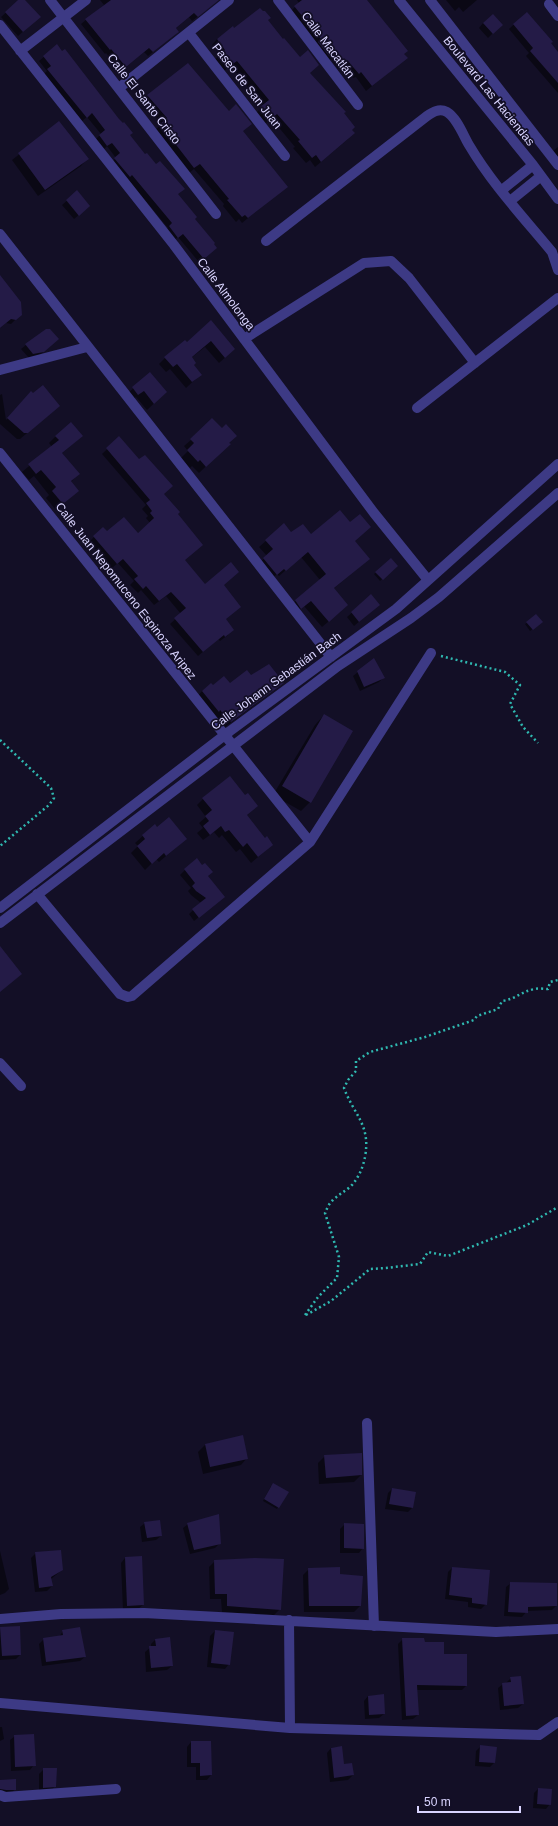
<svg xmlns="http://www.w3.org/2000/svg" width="558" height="1826" font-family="Arial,sans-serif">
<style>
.shadow{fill:#0007}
.building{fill:#241b47}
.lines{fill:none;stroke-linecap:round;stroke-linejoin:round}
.path{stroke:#2fb8b0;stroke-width:2.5;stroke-dasharray:2 3;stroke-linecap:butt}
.minor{stroke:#3d3a85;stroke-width:10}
.labels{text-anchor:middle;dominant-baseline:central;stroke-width:3.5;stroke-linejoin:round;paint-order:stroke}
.street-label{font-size:12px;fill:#d9d4ff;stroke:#130f26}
</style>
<rect width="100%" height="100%" fill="#130f26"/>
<path class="shadow" d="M20,0H24L35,21L18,36L1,17Z
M100,0H215L211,6L192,21L189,17L175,29L170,38L148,56L144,52L121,71L106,53L105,54L81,24L104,5Z
M297,0H366L387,25L386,26L406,58L366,91L356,77L353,78L343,65L338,69L331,59L327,62L290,12L299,3Z
M446,0H477L463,12L459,7L455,11Z
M526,13L558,53V93L526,56L529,53L509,29Z
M267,20L308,73L343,113L351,130L348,139L315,167L310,160L306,163L293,148L295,147L271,118L264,125L255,114L263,106L231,66L221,73L212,62L220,55L212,45L217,39L234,29Z
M483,23L497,29L488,38L479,28Z
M57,46L177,194L194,219L211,252L199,262L178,237L173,241L165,231L168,228L127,178L111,163L116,158L107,146L103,150L95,140L101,134L87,117L82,121L44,74L47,71L39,61Z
M148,96L229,112L242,132L286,187L242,223L239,219L236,222L223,206L224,204L194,169L189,173L155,130L162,124L143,101Z
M59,123L87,159L81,166L38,196L12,160Z
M558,147V157L553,151Z
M77,192L85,210L74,219L62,205Z
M0,277L21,314L11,324L6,323L0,328Z
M211,322L228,355L219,363L205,347L191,358L192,365L200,375L186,388L170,369L166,372L159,364L165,358L187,344Z
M53,343L39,356L29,358L21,349L26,345Z
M150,373L166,392L147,410L136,397L131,401L126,395Z
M31,392L52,412L20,439H17L0,424V395L2,394L6,420Z
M56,436H82L61,454L78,474L71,482V497L56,510L46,498L49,495L34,476L29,480L22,472L52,447L49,443Z
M119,438L177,514L184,560L204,586L223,585L225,620L228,635L220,641L218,639L198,656L170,624L181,614L166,596L154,605L141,590L138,593L130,585L134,581L118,563L112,568L89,542L103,528L107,533L137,534L150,523L146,518L148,516L142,509L146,505L102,454Z
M191,440L228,443L222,451L199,473L192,466L190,468L181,458L188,451L184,446Z
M284,525L291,533L354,541L362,565L333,589L341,611L322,627L304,606L295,614L289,607L320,580L301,557L279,576L277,574L270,580L257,565L267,556L259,547Z
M391,560L396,566L380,581L374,574Z
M371,596L374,609L354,626L347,617Z
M542,622L530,631L525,624L527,623Z
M261,669L277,688L225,727L197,697L202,691L213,686L230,685L251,677Z
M358,672L384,677L379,682L360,691L353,676Z
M324,715L310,802L301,811L273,795L315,725Z
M245,796L257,806L246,816L265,839L272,845L251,863L240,849L236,852L222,835L219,838L214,832L203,840L197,833L203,828L199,823L206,817L197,805L203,799Z
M154,826L178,846L159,862L156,859L145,870L131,853L138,846L135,843Z
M196,859L207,876L219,901L194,921L189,914L201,903L191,895L188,891L191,888L180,875Z
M205,1445L247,1458L241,1465L203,1474L198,1452Z
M361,1454V1475L354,1482L319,1484L318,1463L325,1456Z
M271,1486L278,1507L277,1509L263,1501Z
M392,1489L412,1508L408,1512L385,1509L388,1493Z
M145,1523L161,1536L156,1540L142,1542L140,1527Z
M188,1524L220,1543L215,1548L190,1554L183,1528Z
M345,1524L363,1548L359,1553H340V1529Z
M0,1551L9,1589L5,1593L0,1595Z
M36,1553L62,1570L51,1579L52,1586L47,1591L35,1592L31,1558Z
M125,1558L143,1605L138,1609L123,1610L121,1563Z
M215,1561L280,1609L274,1615L222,1612L221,1599H210L209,1567Z
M452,1568L486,1604L481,1609L468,1607V1602L445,1599L448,1572Z
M309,1569L339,1575L360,1606L354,1612H304L303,1575Z
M511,1583L556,1606L552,1610L527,1611L522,1617L504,1616L506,1587Z
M0,1628L20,1655L16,1659L0,1660Z
M63,1631L85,1657L80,1661L42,1666L39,1644L44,1639L59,1637Z
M215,1631L229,1664L225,1669L207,1667L210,1636Z
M403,1639L424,1643L443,1655L466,1686L462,1690H416L418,1715L413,1719L402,1720L398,1644Z
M155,1640L172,1666L167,1670L146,1672L145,1652L151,1647V1644Z
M511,1678L523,1704L518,1708L500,1710L498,1688L503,1684L506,1683Z
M368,1696L384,1714L379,1718L365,1719L364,1701Z
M0,1727H2L4,1739L0,1741Z
M15,1736L34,1765L30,1770L11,1771L10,1740Z
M191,1742L211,1775L207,1780H196V1767H187V1747Z
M481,1746L494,1763L490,1767L475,1766L476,1751Z
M341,1747L343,1765L353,1775L348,1780L330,1782L327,1753L331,1748Z
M44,1769L55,1786L51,1791L39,1792V1774Z
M0,1780L15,1789L11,1794H0Z
M538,1789L550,1804L546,1809L533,1808L534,1793Z"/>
<path class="building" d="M18,0H25L41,17L23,32L5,12Z
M111,0H219L198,17L194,13L176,28L179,32L176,34L153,52L149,48L126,67L111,49L110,50L85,19Z
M302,0H367L408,51L404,54L408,58L372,86L361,72L359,74L348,61L344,64L336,55L333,58L330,55L329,56L318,42L321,39L294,6Z
M260,8L263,11H265L271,18L268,20L283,39L284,38L300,57L308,50L319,65L310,73L346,112L344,113L355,127L352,130L355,133L321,162L316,155L312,158L298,141L300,140L277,114L270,120L260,107L269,100L237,61L227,68L217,56L225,50L217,39L233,26L234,28Z
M527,12L553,42L551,43L558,52V83L530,51L533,48L513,24Z
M493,14L503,25L493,34L483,23Z
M57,44L62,51L65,49L119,119L123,123L124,122L133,133L130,135L145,154L147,153L156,164L160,161L185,189L178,194L197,217L195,219L215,243L214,244L217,248L204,259L183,234L178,238L169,226L172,223L132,175L130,177L114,158L120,153L112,143L107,146L99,135L105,130L92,113L87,118L47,69L51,66L43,56Z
M188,63L229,111L236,104L252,124L243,131L288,187L248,218L245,215L242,217L227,200L229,199L200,164L194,168L160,124L167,118L147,95Z
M59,121L89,159L45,190L18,153Z
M77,190L90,206L79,216L66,200Z
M0,275L21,302L22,315L16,320L11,319L0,328Z
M211,320L235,349L225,358L211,341L192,357L196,363L194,365L202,375L192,382L177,364L173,367L164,357L185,340L187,342Z
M46,329H50L59,339L44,352L33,354L25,344Z
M150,372L167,392L154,404L144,391L138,395L132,387Z
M43,385L60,406L28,433H24L7,418L31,391L33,393Z
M212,418L222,428L226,424L237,436L229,443L231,444L206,467L200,460L198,462L187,450L194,443L190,439Z
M71,422L83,436L62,453L80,474L71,481L79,491L63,504L52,491L56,487L41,470L36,474L28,464L59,440L55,436Z
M119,436L139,459L145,455L173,486L164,494L180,512L178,514L203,545L185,560L205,584L231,562L239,572L224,585L241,607L226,619L234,630L225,637L224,635L203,652L174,618L186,608L171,592L159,601L146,586L143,589L134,579L138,576L123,559L117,564L93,536L103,527L107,531L124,517L138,533L154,518L150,513L152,511L146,503L150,500L106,448Z
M340,510L350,522L360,514L371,527L355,541L370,559L334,588L348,605L329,622L311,601L301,609L295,600L326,574L308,552L286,571L284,569L277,575L263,558L273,549L265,540L284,523L291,532L303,524L311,534Z
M391,558L398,566L383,580L375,572Z
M371,594L380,605L359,622L351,612Z
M536,614L543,622L533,630L526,622Z
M374,658L385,678L364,687L357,671Z
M269,664L284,683L231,722L220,710L219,712L202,691L211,683L213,685L224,676L230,683L247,670L251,675Z
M324,714L353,731L311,803L282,786Z
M230,776L245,795L248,793L258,806L247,815L265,838L267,836L273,845L258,857L247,843L243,847L229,830L225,832L221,826L210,835L203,826L209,821L205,816L212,810L202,798Z
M169,817L187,839L166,856L164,853L152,864L137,846L145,839L142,835L155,824L157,827Z
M197,858L202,865L205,863L213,872L208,876L225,897L199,918L192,909L206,898L196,891L192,886L195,883L184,869Z
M0,946L22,974L0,992Z
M243,1435L248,1459L210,1467L205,1444Z
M362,1453V1475L326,1478L324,1455Z
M273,1483L289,1492L279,1508L264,1499Z
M392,1488L416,1492L413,1508L389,1504Z
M219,1514L221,1544L194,1550L187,1523Z
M160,1520L162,1536L147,1538L144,1522Z
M344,1523L364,1524V1549L344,1548Z
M61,1550L63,1570L51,1577L53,1586L39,1588L35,1552Z
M142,1556L144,1605L127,1606L125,1557Z
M255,1558L284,1559L281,1610L227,1606V1594H215L214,1560Z
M340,1567V1574L363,1576L361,1606H309L308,1568Z
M452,1567L490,1570L487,1605L472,1603V1598L449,1595Z
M510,1582L557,1583V1606L528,1607V1613L508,1612Z
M20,1626L21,1655L2,1656L0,1627Z
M80,1627L86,1657L46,1662L43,1638L63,1635L62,1630Z
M215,1630L234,1632L230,1665L211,1663Z
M170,1637L173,1666L151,1668L149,1646H156L155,1639Z
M402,1638H424L425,1642H444V1654H467V1686L417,1685L419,1715L406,1716Z
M521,1676L524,1704L504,1706L502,1683L511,1682L510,1677Z
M384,1694L385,1714L369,1715L368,1696Z
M34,1734L36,1766L15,1767L14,1735Z
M191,1741H211L212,1775L200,1776V1763H191Z
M480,1745L497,1747L495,1763L479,1762Z
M342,1746L344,1764L352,1763L354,1775L334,1778L331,1748Z
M43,1768H57L56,1787L43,1788Z
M16,1779V1790H6L0,1789V1780Z
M538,1788L552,1789L551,1805L537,1804Z"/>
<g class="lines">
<path class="path" d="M441,656L505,672L520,685L510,704L523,727L538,743
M0,740L51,788L54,798L49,805L0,846
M305,1315L318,1297L337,1278L339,1257L325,1213C327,1209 329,1203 333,1200C339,1194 346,1191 352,1185C359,1177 363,1167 365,1157C371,1125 354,1115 344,1088L348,1080L356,1071V1061L370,1052L425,1037L474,1020L477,1016L498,1009L502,1001C516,999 522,991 535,989C539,988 544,989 548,989L550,982L558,980
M306,1315L331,1301L370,1269L386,1268L420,1264L428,1252L448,1256L527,1225L558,1207"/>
<path class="minor" d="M50,0L216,214
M278,0L358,105
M399,0L533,165L558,199
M430,0L558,165
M549,4L558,16
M0,25L174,245L374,513L428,580
M189,33L285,156
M20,51L86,0
M119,88L229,0
M502,190L533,165
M510,201L541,176
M0,234L331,657
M266,241L427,116C433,112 439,108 447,112C457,118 463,135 469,145C492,184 524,218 552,252L558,270
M244,339L364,263L391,261L409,278L475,363
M0,370L87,347
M417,408L558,298
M0,453L310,842
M37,894L120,994L128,997L132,996L310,842L431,653
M0,908L230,731L396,609L558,464
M0,923L338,666L411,618L439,597L558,493
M0,1063L21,1086
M367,1423L374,1626
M0,1619L61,1614L144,1613L496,1632L558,1629
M289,1620L290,1728
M0,1703L290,1728L539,1735L558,1722
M0,1795L5,1797L116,1789"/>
</g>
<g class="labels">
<g class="street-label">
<text transform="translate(328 45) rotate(53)">Calle Macatlán</text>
<text transform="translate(247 86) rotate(52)">Paseo de San Juan</text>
<text transform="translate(489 91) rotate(51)">Boulevard Las Haciendas</text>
<text transform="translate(144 99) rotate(52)">Calle El Santo Cristo</text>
<text transform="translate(226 294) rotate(53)">Calle Almolonga</text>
<text transform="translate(126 591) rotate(52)">Calle Juan Nepomuceno Espinoza Aripez</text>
<text transform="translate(276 681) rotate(-36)">Calle Johann Sebastián Bach</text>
</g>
</g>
<path d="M418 1806v6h102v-6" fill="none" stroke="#d9d4ff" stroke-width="2"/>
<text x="424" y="1806" font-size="12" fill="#d9d4ff" stroke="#130f26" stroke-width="3" paint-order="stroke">50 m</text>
</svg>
